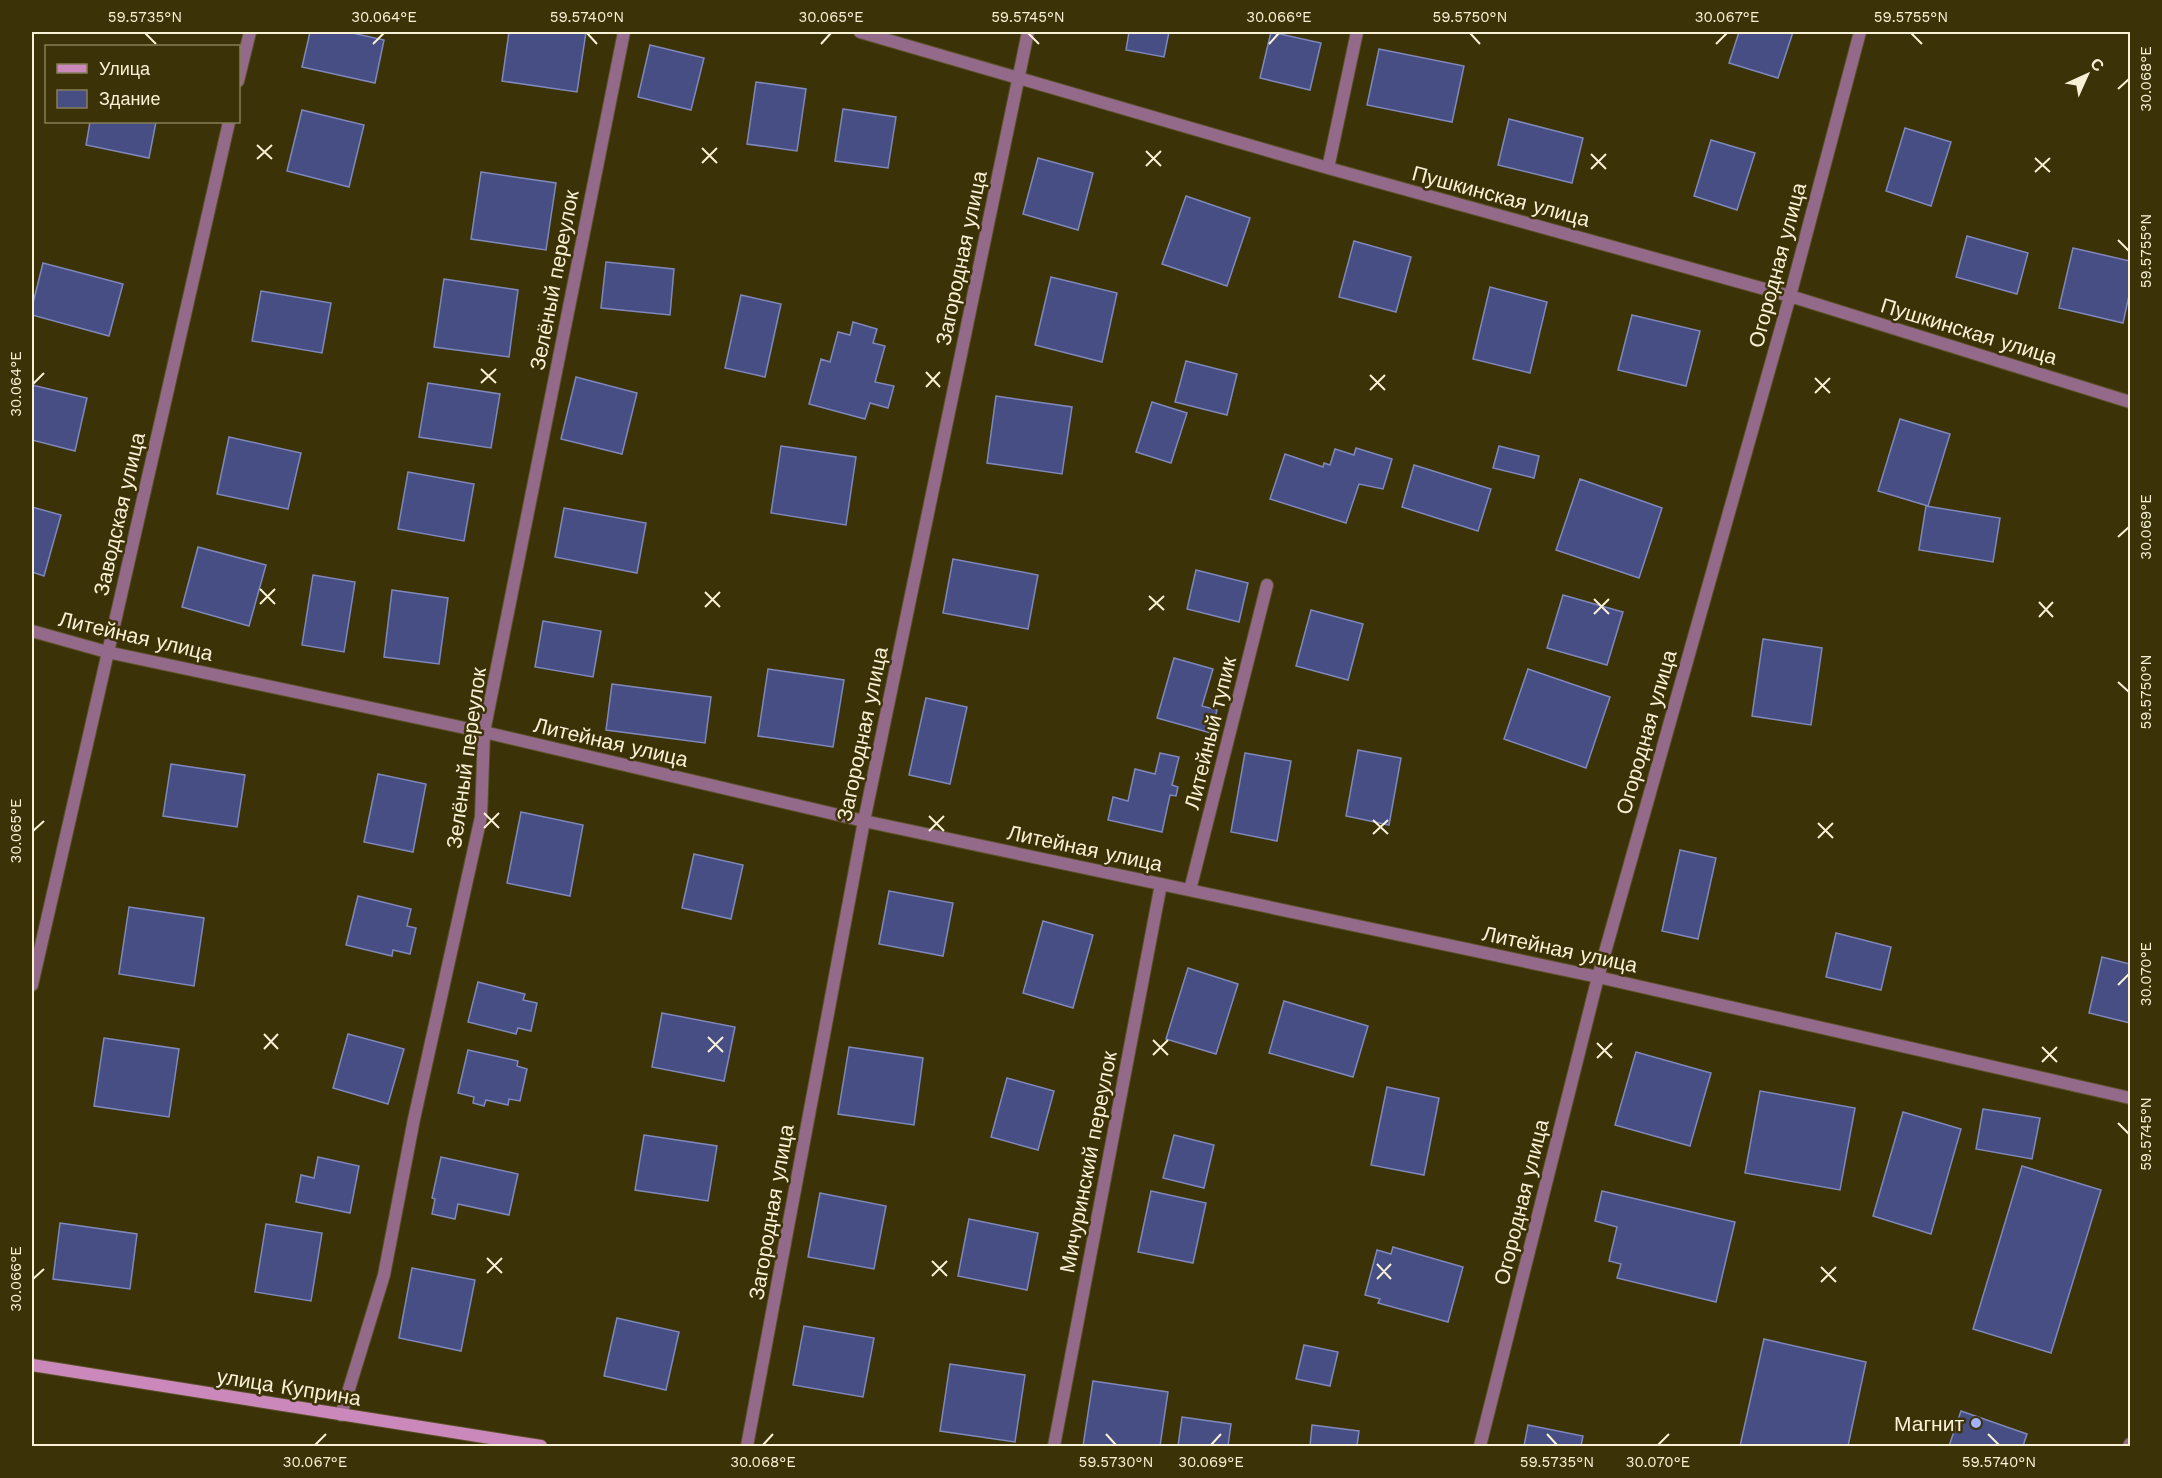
<svg xmlns="http://www.w3.org/2000/svg" width="2162" height="1478" font-family="'Work Sans',sans-serif">
<style>
.building{fill:#464e84;stroke:#7f88ba;stroke-width:1.5}
.lines{fill:none;stroke-linecap:round;stroke-linejoin:round}
.lane-casing{stroke:#5a5128;stroke-width:14}
.street-casing{stroke:#5a5128;stroke-width:14}
.secondary-casing{stroke:#5a5128;stroke-width:14}
.lane{stroke:#936a89;stroke-width:12}
.street{stroke:#936a89;stroke-width:12}
.secondary{stroke:#ca89ba;stroke-width:12}
.ticks{fill:none;stroke:#f8f1d5;stroke-width:2}
.poi-dot{fill:#a4b2fc;stroke:#3c3207;stroke-width:2}
.labels{text-anchor:middle;dominant-baseline:central;stroke-width:5;stroke-linejoin:round;paint-order:stroke}
.street-label{font-size:21px;fill:#f8f1d5;stroke:#3c3207}
.poi-label{font-size:21px;fill:#f8f1d5;stroke:#3c3207;text-anchor:end}
.neatline{fill:none;stroke:#f8f1d5;stroke-width:2}
.ticks-label{font-size:15px;text-anchor:middle;fill:#f8f1d5}
</style>
<rect width="100%" height="100%" fill="#3c3207"/>
<path class="building" d="M310,32H348L384,40L375,83L302,67Z
M509,32H586L577,92L502,81Z
M1129,32H1169L1164,57L1126,50Z
M1271,32L1321,43L1310,90L1260,78Z
M1739,32H1793L1778,78L1729,63Z
M650,45L704,58L691,110L638,97Z
M1379,49L1464,66L1452,122L1367,105Z
M756,82L806,89L797,151L747,144Z
M843,109L896,117L888,168L835,161Z
M302,110L364,125L349,187L287,171Z
M1509,119L1583,138L1572,183L1498,165Z
M90,122H156L149,158L86,145Z
M1905,128L1951,142L1931,206L1886,191Z
M1711,140L1755,153L1737,210L1694,196Z
M1038,158L1093,173L1078,230L1023,214Z
M481,172L556,183L546,250L471,239Z
M1186,196L1250,218L1227,286L1162,264Z
M1967,236L2028,253L2017,294L1956,277Z
M1354,241L1411,257L1396,312L1339,297Z
M2073,248L2130,261V291L2123,323L2059,308Z
M606,262L674,269L670,315L601,308Z
M43,263L123,284L109,336L32,315V307Z
M1051,277L1117,293L1102,362L1035,345Z
M444,279L518,290L509,357L434,347Z
M1490,287L1547,302L1530,373L1473,359Z
M261,291L331,303L322,353L252,341Z
M741,295L781,304L765,377L725,368Z
M1632,315L1700,331L1686,386L1618,370Z
M853,322L877,329L873,343L885,346L875,382L894,386L888,408L870,403L865,419L809,404L821,359L830,362L838,332L850,335Z
M1186,361L1237,374L1227,415L1175,402Z
M576,377L637,393L622,454L561,439Z
M428,383L500,394L491,448L419,437Z
M32,385L87,398L75,451L32,440Z
M996,396L1072,407L1062,474L987,463Z
M1152,402L1187,413L1171,463L1136,452Z
M1900,419L1950,434L1928,506L1878,491Z
M229,437L301,453L288,509L217,494Z
M781,446L856,457L846,525L771,513Z
M1499,446L1539,456L1534,478L1493,468Z
M1356,448L1392,459L1383,489L1359,484L1346,523L1270,499L1285,454L1323,467L1324,463L1330,465L1335,449L1354,455Z
M1414,465L1491,489L1478,531L1402,507Z
M408,472L474,484L464,541L398,529Z
M1580,479L1662,508L1639,578L1556,550Z
M1926,506L2000,518L1993,562L1919,550Z
M32,507L61,515L44,576L32,572Z
M564,508L646,523L637,573L555,557Z
M198,547L266,565L249,626L182,607Z
M953,559L1038,575L1028,629L943,613Z
M1196,570L1248,583L1239,622L1187,609Z
M313,575L355,582L344,652L302,645Z
M392,590L448,598L439,664L384,657Z
M1563,595L1623,612L1607,665L1547,648Z
M1311,610L1363,624L1348,680L1296,666Z
M543,621L601,631L593,677L535,667Z
M1763,639L1822,648L1811,725L1752,716Z
M1174,658L1213,669L1202,706L1217,710L1211,733L1157,718Z
M768,669L844,680L833,747L758,736Z
M1528,669L1610,697L1586,768L1504,739Z
M612,684L711,697L705,743L606,730Z
M926,698L967,707L950,784L909,775Z
M1358,750L1401,758L1389,825L1346,816Z
M1160,753L1179,757L1172,785L1178,787L1176,796L1170,795L1162,832L1108,820L1113,797L1128,801L1135,769L1155,774Z
M1245,753L1291,761L1277,841L1231,832Z
M171,764L245,775L237,827L163,816Z
M378,774L426,784L413,852L364,842Z
M521,812L583,825L570,896L507,883Z
M1680,850L1716,858L1698,939L1662,931Z
M694,854L743,865L731,919L682,908Z
M889,891L953,903L943,956L879,944Z
M358,896L411,909L407,926L416,928L410,954L393,950L392,956L346,945Z
M129,907L204,918L194,986L119,974Z
M1043,921L1093,935L1073,1008L1023,993Z
M1836,933L1891,947L1881,990L1826,977Z
M2102,957L2130,964V1023L2089,1013Z
M1188,968L1238,984L1216,1054L1166,1039Z
M478,982L525,994L523,1000L537,1003L531,1031L518,1028L516,1034L468,1022Z
M1284,1001L1368,1026L1353,1077L1269,1053Z
M662,1013L735,1027L724,1081L652,1067Z
M348,1034L404,1049L388,1104L333,1088Z
M104,1038L179,1049L169,1117L94,1106Z
M849,1047L923,1058L914,1125L838,1114Z
M468,1050L518,1061L517,1066L527,1069L520,1101L509,1099L508,1105L486,1100L484,1106L473,1103L474,1097L458,1093Z
M1636,1052L1711,1073L1690,1146L1615,1125Z
M1007,1078L1054,1091L1038,1150L991,1137Z
M1387,1087L1439,1098L1424,1175L1371,1165Z
M1760,1091L1855,1108L1840,1190L1745,1173Z
M1983,1109L2040,1118L2032,1159L1976,1149Z
M1903,1112L1961,1129L1931,1234L1873,1216Z
M644,1135L717,1146L708,1201L635,1190Z
M1174,1135L1214,1145L1204,1188L1163,1178Z
M318,1157L359,1166L350,1213L296,1202L301,1175L314,1178Z
M441,1157L518,1174L509,1215L458,1204L455,1219L432,1214L435,1199L432,1198Z
M2022,1166L2101,1190L2051,1353L1973,1329Z
M1151,1191L1206,1203L1193,1263L1138,1252Z
M1602,1191L1735,1222L1716,1302L1617,1278L1621,1264L1609,1261L1617,1227L1595,1221Z
M820,1193L886,1206L874,1269L808,1257Z
M969,1219L1038,1233L1027,1290L958,1276Z
M60,1223L137,1234L130,1289L53,1279Z
M266,1224L322,1233L311,1301L255,1292Z
M1393,1247L1463,1267L1448,1322L1378,1303L1380,1299L1365,1295L1377,1250L1391,1254Z
M412,1268L475,1280L461,1351L399,1338Z
M617,1318L679,1332L666,1390L604,1376Z
M804,1326L874,1338L863,1397L793,1385Z
M1764,1339L1866,1362L1848,1446H1740Z
M1304,1345L1338,1352L1330,1386L1296,1379Z
M950,1364L1025,1375L1015,1442L940,1431Z
M1093,1381L1168,1392L1160,1446H1083Z
M1961,1411L2027,1434L2023,1446H1949Z
M1182,1417L1231,1424L1228,1446H1178Z
M1312,1425L1359,1431L1357,1446H1310Z
M1528,1425L1583,1436L1581,1446H1524Z"/>
<g class="lines">
<g class="lane-casing">
<path id="lane" d="M1190,890L1267,585"/>
</g>
<g class="street-casing">
<path id="street" d="M860,32L1328,168L1790,296L2130,402
M238,81L250,32
M1328,168L1357,32
M32,631L107,652L484,732L864,821L1598,977L2130,1098
M32,985L229,122
M341,1415L384,1275L414,1119L481,817L484,732L624,32
M747,1446L864,821L1028,32
M1054,1446L1161,884
M1480,1446L1598,977L1790,296L1860,32
M2129,1446L2130,1444"/>
</g>
<g class="secondary-casing">
<path id="secondary" d="M32,1365L541,1446"/>
</g>
<use href="#lane" class="lane"/>
<use href="#street" class="street"/>
<use href="#secondary" class="secondary"/>
</g>
<path class="ticks" d="M145,33L156,44M587,33L597,44M1028,33L1039,44M1470,33L1480,44M1911,33L1922,44M373,44L384,33M821,44L831,33M1269,44L1279,33M1716,44L1727,33M2118,89L2129,79M257,145L272,159M702,148L717,163M1146,151L1161,166M1591,154L1606,169M2035,158L2050,172M257,159L272,145M702,163L717,148M1146,166L1161,151M1591,169L1606,154M2035,172L2050,158M2118,240L2129,251M481,369L496,383M926,372L940,387M1370,375L1385,390M1815,378L1830,393M481,383L496,369M33,384L44,373M926,387L940,372M1370,390L1385,375M1815,393L1830,378M2118,537L2129,527M260,589L275,604M705,592L720,607M1149,596L1164,610M1594,599L1609,614M2039,602L2053,617M260,604L275,589M705,607L720,592M1149,610L1164,596M1594,614L1609,599M2039,617L2053,602M2118,682L2129,692M484,813L499,828M929,816L944,831M1373,820L1388,834M1818,823L1833,838M484,828L499,813M33,831L44,821M929,831L944,816M1373,834L1388,820M1818,838L1833,823M2118,985L2129,974M264,1034L278,1049M708,1037L723,1052M1153,1040L1168,1055M1597,1043L1612,1058M2042,1047L2057,1062M264,1049L278,1034M708,1052L723,1037M1153,1055L1168,1040M1597,1058L1612,1043M2042,1062L2057,1047M2118,1123L2129,1134M487,1258L502,1273M932,1261L947,1276M1377,1264L1391,1279M1821,1267L1836,1282M487,1273L502,1258M932,1276L947,1261M33,1279L44,1269M1377,1279L1391,1264M1821,1282L1836,1267M1106,1434L1116,1445M1547,1434L1557,1445M1988,1434L1999,1445M315,1445L326,1434M763,1445L773,1434M1211,1445L1221,1434M1658,1445L1669,1434"/>
<circle class="poi-dot" cx="1976" cy="1423" r="6"/>
<g class="labels">
<g class="street-label">
<text transform="translate(1501 196) rotate(15)">Пушкинская улица</text>
<text transform="translate(961 258) rotate(-78)">Загородная улица</text>
<text transform="translate(1777 265) rotate(-75)">Огородная улица</text>
<text transform="translate(554 280) rotate(-79)">Зелёный переулок</text>
<text transform="translate(1969 331) rotate(17)">Пушкинская улица</text>
<text transform="translate(119 514) rotate(-77)">Заводская улица</text>
<text transform="translate(136 636) rotate(13)">Литейная улица</text>
<text transform="translate(1646 732) rotate(-74)">Огородная улица</text>
<text transform="translate(1210 733) rotate(-76)">Литейный тупик</text>
<text transform="translate(862 734) rotate(-78)">Загородная улица</text>
<text transform="translate(611 742) rotate(13)">Литейная улица</text>
<text transform="translate(466 758) rotate(-82)">Зелёный переулок</text>
<text transform="translate(1085 848) rotate(12)">Литейная улица</text>
<text transform="translate(1560 949) rotate(12)">Литейная улица</text>
<text transform="translate(1088 1162) rotate(-79)">Мичуринский переулок</text>
<text transform="translate(1521 1202) rotate(-76)">Огородная улица</text>
<text transform="translate(771 1212) rotate(-80)">Загородная улица</text>
<text transform="translate(289 1387) rotate(9)">улица Куприна</text>
</g>
<g class="poi-label">
<text x="1964" y="1423">Магнит</text>
</g>
</g>
<rect width="2162" height="1478" fill="none" stroke="#3c3207" stroke-width="66"/>
<rect x="45" y="45" width="195" height="78" fill="#3c3207" stroke="#877e59" stroke-width="1.5"/>
<rect x="57" y="64" width="30" height="9" fill="#ca89ba" stroke="#877e59" stroke-width="1.5"/>
<text x="99" y="75" font-size="18" fill="#f8f1d5">Улица</text>
<rect x="57" y="90" width="30" height="18" fill="#464e84" stroke="#877e59" stroke-width="1.5"/>
<text x="99" y="105" font-size="18" fill="#f8f1d5">Здание</text>
<g transform="translate(2087 75) rotate(45)" stroke="#3c3207" stroke-width="4.5" paint-order="stroke">
<path d="M0-4.5L10 22L0 15L-10 22Z" fill="#f8f1d5"/>
<text y="-9" font-size="16" font-weight="bold" text-anchor="middle" fill="#f8f1d5">С</text>
</g>
<rect x="33" y="33" width="2096" height="1412" class="neatline"/>
<g class="ticks-label">
<text x="145" y="22">59.5735°N</text>
<text x="384" y="22">30.064°E</text>
<text x="587" y="22">59.5740°N</text>
<text x="831" y="22">30.065°E</text>
<text x="1028" y="22">59.5745°N</text>
<text x="1279" y="22">30.066°E</text>
<text x="1470" y="22">59.5750°N</text>
<text x="1727" y="22">30.067°E</text>
<text x="1911" y="22">59.5755°N</text>
<text transform="translate(2146 79) rotate(-90)" y="5">30.068°E</text>
<text transform="translate(2146 251) rotate(-90)" y="5">59.5755°N</text>
<text transform="translate(16 384) rotate(-90)" y="5">30.064°E</text>
<text transform="translate(2146 527) rotate(-90)" y="5">30.069°E</text>
<text transform="translate(2146 692) rotate(-90)" y="5">59.5750°N</text>
<text transform="translate(16 831) rotate(-90)" y="5">30.065°E</text>
<text transform="translate(2146 974) rotate(-90)" y="5">30.070°E</text>
<text transform="translate(2146 1134) rotate(-90)" y="5">59.5745°N</text>
<text transform="translate(16 1279) rotate(-90)" y="5">30.066°E</text>
<text x="315" y="1467">30.067°E</text>
<text x="763" y="1467">30.068°E</text>
<text x="1116" y="1467">59.5730°N</text>
<text x="1211" y="1467">30.069°E</text>
<text x="1557" y="1467">59.5735°N</text>
<text x="1658" y="1467">30.070°E</text>
<text x="1999" y="1467">59.5740°N</text>
</g>
</svg>
